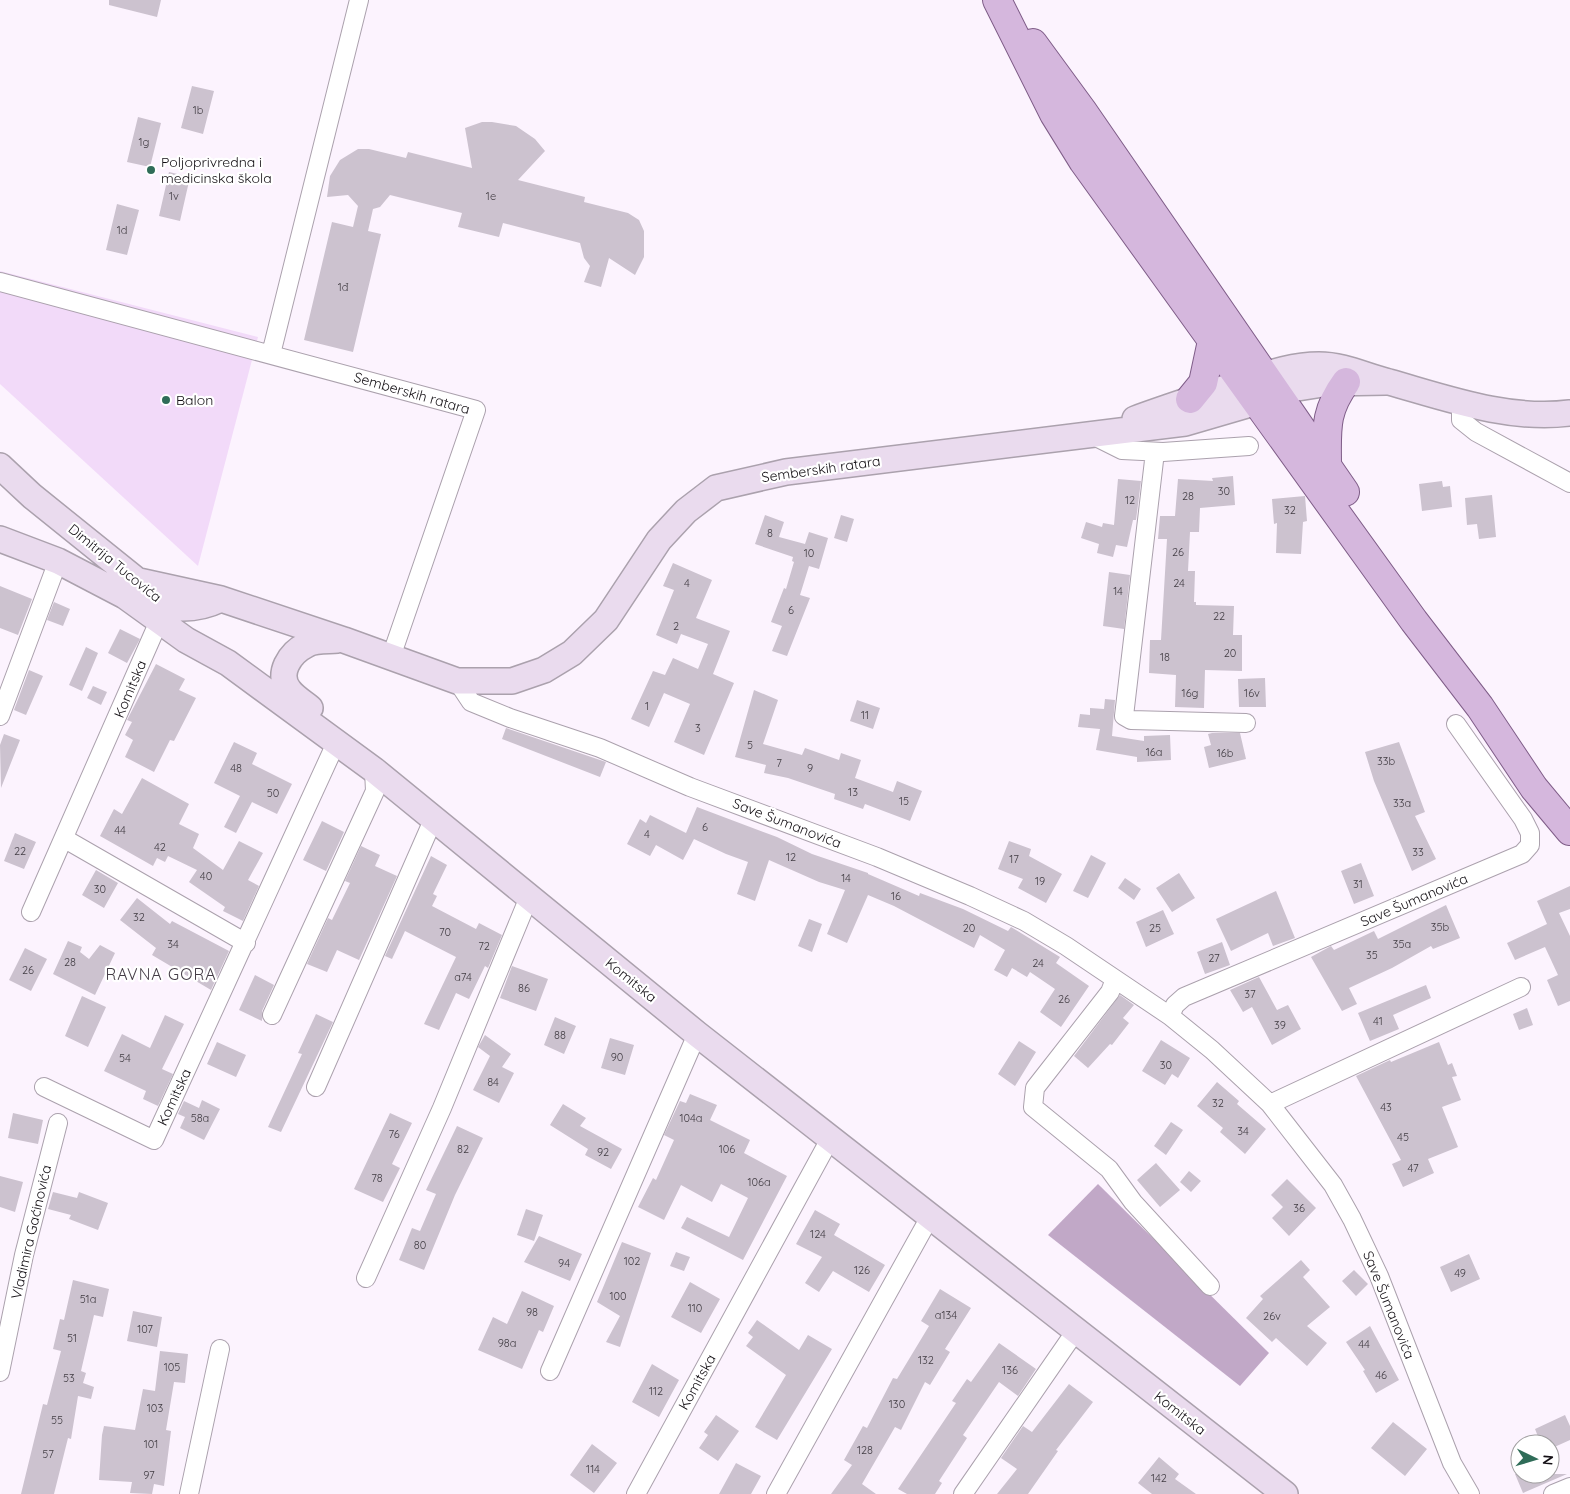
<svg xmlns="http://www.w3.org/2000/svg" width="1570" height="1494" font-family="Quicksand,sans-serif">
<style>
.green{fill:#f2daf9}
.forest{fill:#c1a8c7}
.building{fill:#ccc2cf}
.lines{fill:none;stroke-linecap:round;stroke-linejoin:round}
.street-casing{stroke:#aba1ad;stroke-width:20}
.secondary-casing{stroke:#aba1ad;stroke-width:28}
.primary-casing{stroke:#7f5d88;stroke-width:30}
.street{stroke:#fff;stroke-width:18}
.secondary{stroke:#eadbee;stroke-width:25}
.primary{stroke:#d5b7dd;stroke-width:28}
.poi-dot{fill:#2f6c58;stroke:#fff;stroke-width:2}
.labels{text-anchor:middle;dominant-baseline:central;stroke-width:4.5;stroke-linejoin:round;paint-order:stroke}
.number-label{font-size:11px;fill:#413c43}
.poi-label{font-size:14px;fill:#130f14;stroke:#fff;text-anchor:start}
.street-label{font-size:14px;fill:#130f14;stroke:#fff}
.quarter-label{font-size:16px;letter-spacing:1px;fill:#453d47;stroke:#fff}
</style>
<rect width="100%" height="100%" fill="#fcf3fe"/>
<path class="green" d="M0,271L258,337L198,566L0,384Z"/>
<path class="forest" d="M1098,1184L1269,1353L1240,1386L1048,1235Z"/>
<path class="building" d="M109,0H161L157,17L109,5Z
M192,86L214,91L203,134L181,128Z
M138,117L161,123L150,167L127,162Z
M482,122H492L516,126L535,139L545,151L518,180L585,197L584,202L628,213L639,220L644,231V257L635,275L609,258L601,287L584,282L590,266L584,258L580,243L503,223L499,237L458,227L462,213L390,195L380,207L373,209L368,231L381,234L353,352L304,340L332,222L353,227L358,206L348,195L327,197L330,176L340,160L358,149H369L406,158L408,152L472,168L465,128Z
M169,172L190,177L180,221L159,216Z
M117,204L139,210L127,255L106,250Z
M1233,476L1235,505L1200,508L1199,532H1190L1188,571H1195L1194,602H1196V605L1234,606L1233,635H1242V671L1205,670L1204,708L1175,707L1176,675L1149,673L1150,640H1161L1167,539H1158L1160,516H1175L1178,479L1213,481L1212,478Z
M1118,479L1141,481L1136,520H1133L1127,547L1116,545L1113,557L1097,553L1099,544L1081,538L1086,522L1102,527L1103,523L1114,525Z
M1442,481L1443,487L1450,486L1452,507L1422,511L1419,484Z
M1492,495L1496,537L1479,539L1477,524L1467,525L1465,498Z
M1305,496L1307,521L1303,522L1301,554L1276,553L1277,523L1274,524L1272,499Z
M765,515L784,522L779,537L805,544L809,532L828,538L819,569L809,566L800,595L810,598L787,656L772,651L782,626L771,622L784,588L786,589L794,562L792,561L793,557L755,544Z
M841,515L854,519L847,542L834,538Z
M673,563L712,580L696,618L730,631L713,674L734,683L704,755L674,742L690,704L664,693L649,727L631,719L653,671L665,675L673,658L698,669L708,644L681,634L677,644L656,635L674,590L663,586Z
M1109,572L1130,575L1124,629L1103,626Z
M0,586L32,599L18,635L0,628Z
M54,602L70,609L63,626L47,620Z
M120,629L140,639L127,663L108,653Z
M86,647L98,653L82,691L69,685Z
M156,664L185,679L179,690L196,698L174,741L170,740L154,772L125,757L133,740L125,735L132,722L127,720Z
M29,670L43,676L26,715L14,710Z
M1265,678L1266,707H1239L1238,679Z
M93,686L107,692L101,705L87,698Z
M754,690L778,700L763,744L802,755L805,748L839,760L841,753L861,760L855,778L893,792L897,781L922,791L910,821L865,804L863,809L834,799L835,794L788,778L764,773L766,765L735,757Z
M1105,699L1115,700L1112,736L1144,741V736L1170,735L1171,760L1137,762V757L1096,750L1100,729L1078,727L1080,714L1090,715V708L1104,709Z
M857,700L880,708L873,729L850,721Z
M506,728L606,762L600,777L502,739Z
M1212,733H1240L1246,759L1209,768L1204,747L1211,745L1208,734Z
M4,734L20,740L1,788L0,745Z
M234,742L257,753L252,764L292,784L277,814L252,802L236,833L224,827L240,796L214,783Z
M1399,742L1425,812L1415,816L1436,859L1412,871L1374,781L1365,752Z
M142,778L189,804L179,824L199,834L193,848L223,870L239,841L263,853L248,880L259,886L243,921L223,911L225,907L189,882L197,870L168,856L165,862L157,858L153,866L100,836L114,809L122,814Z
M697,807L777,837L812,854L868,873V874L919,896L920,893L963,909L1008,931L1011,927L1060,957L1056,963L1089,986L1061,1027L1040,1012L1055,989L1030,972L1027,977L1012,968L1007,977L994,970L1005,950L980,935L974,948L894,906L868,895L847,943L827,934L845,890L819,882L769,860L755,901L737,894L748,862L726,854L694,839L683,860L656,845L650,856L627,844L640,819L646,823L650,815L686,833Z
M322,821L344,832L326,871L303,860Z
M15,833L36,842L24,869L4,861Z
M1009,841L1031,849L1029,856L1062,874L1046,903L1018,888L1023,879L998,869Z
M361,846L380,855L375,866L397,876L359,960L337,950L327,972L307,964L328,918L332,920L350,883L345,881Z
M1091,855L1106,863L1088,898L1073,891Z
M431,856L447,865L433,894L437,896L432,906L476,929L479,923L502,935L488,968L485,966L469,999L456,993L439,1030L424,1024L456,957L405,931L392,959L385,956Z
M1361,863L1374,896L1354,904L1341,871Z
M96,870L118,883L104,908L82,895Z
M1179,873L1195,898L1172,912L1156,888Z
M1125,878L1141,889L1134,900L1118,888Z
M1570,886V909L1559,913L1570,936V1001L1558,1006L1547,980L1558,975L1545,947L1515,960L1507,943L1547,924L1537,901Z
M1276,891L1295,938L1273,946L1268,933L1231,951L1216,919Z
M137,898L170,924L172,921L229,951L211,990L152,955L156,948L120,920Z
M1446,905L1460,938L1433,949L1431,946L1392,968L1349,988L1357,1004L1342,1011L1311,957L1331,946L1334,950L1374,931L1378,939Z
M1163,910L1174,934L1146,947L1136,922Z
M809,919L822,924L812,952L798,946Z
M68,941L82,947L80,952L89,959L100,945L115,953L95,995L53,974Z
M1222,942L1230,965L1205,974L1197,952Z
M25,948L47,959L31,991L9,980Z
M512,966L548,979L536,1011L500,998Z
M255,975L274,985L262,1011V1021L239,1010Z
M1259,977L1277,1010L1288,1005L1301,1029L1272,1045L1252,1007L1243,1012L1230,990Z
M1426,985L1431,998L1393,1015L1399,1029L1370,1041L1358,1013Z
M1120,995L1134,1005L1123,1018L1129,1023L1112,1045L1110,1044L1088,1068L1074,1056Z
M82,996L106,1007L88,1047L65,1036Z
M1527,1008L1533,1025L1519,1030L1513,1014Z
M316,1014L333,1022L281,1132L268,1127L302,1054L298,1053Z
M165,1015L184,1024L162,1069L173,1074L158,1106L143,1099L146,1091L104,1071L122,1034L150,1048Z
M555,1017L576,1026L564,1054L544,1045Z
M485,1035L511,1054L502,1067L514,1073L499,1103L473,1090L490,1056L478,1047Z
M610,1038L634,1045L625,1075L601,1068Z
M1161,1040L1190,1058L1178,1078L1172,1074L1165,1085L1142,1071Z
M1019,1041L1036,1052L1015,1086L998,1074Z
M217,1042L246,1055L236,1077L207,1064Z
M1439,1042L1448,1065L1452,1063L1457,1076L1452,1077L1461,1100L1442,1107L1458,1147L1428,1159L1434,1173L1403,1187L1392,1164L1401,1160L1356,1076L1390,1060L1391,1062Z
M1217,1082L1239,1101L1237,1104L1266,1129L1245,1154L1220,1132L1223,1128L1197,1106Z
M690,1094L717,1105L710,1120L750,1140L744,1153L787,1176L743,1260L681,1228L687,1217L729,1237L748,1198L721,1184L712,1202L681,1185L664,1220L638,1207L653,1178L656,1180L674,1140L664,1135L680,1101L686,1103Z
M202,1100L220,1109L204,1140L180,1128L185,1117L178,1114L184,1101L199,1108Z
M563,1104L586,1118L580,1126L622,1149L611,1169L585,1155L588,1149L550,1125Z
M13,1113L43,1120L38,1144L8,1138Z
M390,1113L412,1123L392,1164L400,1168L383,1202L354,1189Z
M1171,1122L1183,1130L1166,1155L1154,1146Z
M457,1126L483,1138L455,1195L424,1270L399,1260L412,1228L420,1231L436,1194L426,1190Z
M1156,1163L1180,1190L1160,1207L1137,1180Z
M1189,1171L1201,1181L1191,1192L1180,1182Z
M0,1176L23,1182L15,1212L0,1207Z
M1287,1179L1316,1208L1289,1236L1272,1218L1283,1207L1271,1195Z
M53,1192L77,1198L79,1192L108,1203L98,1230L69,1219L71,1215L48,1209Z
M526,1209L543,1215L534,1241L517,1235Z
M815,1210L840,1224L834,1235L885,1265L869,1292L833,1271L819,1292L805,1283L822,1257L796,1244Z
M539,1236L582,1254L570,1281L524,1262Z
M622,1242L651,1253L620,1347L606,1342L620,1316L597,1302Z
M676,1252L690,1257L684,1271L670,1266Z
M1469,1254L1480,1279L1451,1292L1440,1267Z
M1301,1260L1310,1270L1303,1277L1330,1307L1307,1326L1327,1343L1307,1366L1276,1338L1272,1342L1246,1318L1263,1299L1260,1296Z
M1354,1270L1368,1284L1356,1296L1342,1281Z
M73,1280L109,1289L103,1317L94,1315L81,1371L86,1373L83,1383L94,1387L91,1399L78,1396L71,1439L68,1438L54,1494H21L43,1404L47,1405L61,1351L53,1349L60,1319L64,1320Z
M690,1282L720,1299L701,1333L671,1317Z
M940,1289L971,1308L945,1349L950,1352L930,1385L925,1382L901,1430L895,1427L862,1484L876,1494H831L852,1465L844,1460L863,1426L867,1428L893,1378L897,1379L929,1326L921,1321Z
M522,1291L554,1306L543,1332L539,1330L522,1369L478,1350L493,1317L507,1324Z
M133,1311L162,1317L157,1347L127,1341Z
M757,1320L799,1350L808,1335L832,1349L777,1440L755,1427L786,1375L746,1346L753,1337L748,1333Z
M1370,1326L1399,1380L1376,1393L1363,1371L1365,1370L1346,1342Z
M999,1343L1036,1369L1018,1396L999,1382L963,1435L967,1438L939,1481L942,1483L935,1494H907L898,1489L956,1403L952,1401L967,1379L971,1382Z
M160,1351L188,1354L185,1383L174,1382L166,1430L171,1431L164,1486L154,1484L152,1494L130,1493L132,1482L99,1480L102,1435L104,1426L135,1430L143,1389L155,1391Z
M652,1364L679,1380L659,1417L632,1402Z
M1069,1384L1093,1402L1056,1450L1058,1451L1028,1494H997L1017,1469L1001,1458L1023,1426L1032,1432Z
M716,1415L739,1431L718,1461L699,1448L708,1435L704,1432Z
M1565,1415L1570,1426V1440L1550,1449V1444H1541L1535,1429Z
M1393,1422L1427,1449L1405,1476L1371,1448Z
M592,1444L617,1463L594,1493L570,1475Z
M1159,1457L1179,1474L1175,1479L1196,1494H1152L1138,1483Z
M736,1463L761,1476L751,1494H719Z
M1515,1474H1567L1523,1493Z"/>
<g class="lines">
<g class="street-casing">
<path id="street" d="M0,282L476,410L391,657
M271,354L359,0
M1461,401V420L1476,432L1570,483
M1092,435L1122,450L1163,452L1249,446
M1155,452L1124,716L1131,720L1246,723
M457,681L471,702L510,718L600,748L690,787L877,857L970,896L1024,921L1066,946L1170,1016L1212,1050L1270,1104L1333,1185L1352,1219L1379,1276L1452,1463L1470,1494
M0,716L58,561
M65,839L246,943
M31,912L159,621
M1115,979L1110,992L1035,1088L1033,1107L1109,1169L1133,1202L1210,1286
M272,1015L375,791L374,770
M1170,1016L1175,1005L1184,997L1522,854L1530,845V833L1523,819L1456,724
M44,1087L154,1140L336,743
M316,1087L433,820
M1270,1104L1521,987
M366,1278L442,1108L529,897
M550,1371L697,1034
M0,1372L24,1255L58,1123
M189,1494L220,1349
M636,1494L830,1139
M776,1494L931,1215
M963,1494L1075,1332
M1553,1494L1570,1487"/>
</g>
<g class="secondary-casing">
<path id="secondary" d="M1135,419C1170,406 1206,395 1242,382C1267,374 1292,365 1319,365C1344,365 1365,376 1389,382C1446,398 1509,421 1570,413
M0,466L32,496L150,591
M0,539L58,561L125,596L186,640L228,663L374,770L697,1034L1285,1494
M139,581L221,599L344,640L457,681H512L544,670L572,653L606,620L659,540L686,511L716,488L786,472L1185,423L1257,402L1285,390L1329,383L1386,382
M137,599C168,608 190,614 221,599
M310,708C304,703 294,697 289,690C276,674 290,653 306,645C313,640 328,641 337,640"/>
</g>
<g class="primary-casing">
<path id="primary" d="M997,0L1054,114L1083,161L1414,621L1480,707L1534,788L1570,831
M1033,43L1082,110L1345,492
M1190,399L1203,383L1212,341
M1327,465C1327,430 1324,412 1346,382"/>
</g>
<use href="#street" class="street"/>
<use href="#secondary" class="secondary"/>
<use href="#primary" class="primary"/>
</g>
<g class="poi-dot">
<circle cx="151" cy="170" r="5"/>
<circle cx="166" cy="400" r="5"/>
</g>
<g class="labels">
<g class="number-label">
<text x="198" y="110">1b</text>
<text x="144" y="142">1g</text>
<text x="174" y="196">1v</text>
<text x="491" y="196">1e</text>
<text x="122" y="230">1d</text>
<text x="343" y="287">1đ</text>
<text x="1224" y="491">30</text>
<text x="1188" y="496">28</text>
<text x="1130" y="500">12</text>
<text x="1290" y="510">32</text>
<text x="770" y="533">8</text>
<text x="1178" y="552">26</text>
<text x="809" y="553">10</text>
<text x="687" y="583">4</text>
<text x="1179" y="583">24</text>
<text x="1118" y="591">14</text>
<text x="791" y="610">6</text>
<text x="1219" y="616">22</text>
<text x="676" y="626">2</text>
<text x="1230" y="653">20</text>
<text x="1165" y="657">18</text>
<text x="1190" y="693">16g</text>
<text x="1252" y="693">16v</text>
<text x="647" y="706">1</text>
<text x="865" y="715">11</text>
<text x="698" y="728">3</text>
<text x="750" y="745">5</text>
<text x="1154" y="752">16a</text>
<text x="1225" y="753">16b</text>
<text x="1386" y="761">33b</text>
<text x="779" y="763">7</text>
<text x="236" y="768">48</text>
<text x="810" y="768">9</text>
<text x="853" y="792">13</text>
<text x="273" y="793">50</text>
<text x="904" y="801">15</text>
<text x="1402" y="803">33a</text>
<text x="705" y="827">6</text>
<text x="120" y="830">44</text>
<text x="647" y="834">4</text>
<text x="160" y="847">42</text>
<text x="20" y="851">22</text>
<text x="1418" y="852">33</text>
<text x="791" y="857">12</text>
<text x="1014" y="859">17</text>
<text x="206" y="876">40</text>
<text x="846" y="878">14</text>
<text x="1040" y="881">19</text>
<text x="1358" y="884">31</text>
<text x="100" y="889">30</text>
<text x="896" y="896">16</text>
<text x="139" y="917">32</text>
<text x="1440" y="927">35b</text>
<text x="969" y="928">20</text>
<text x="1155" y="928">25</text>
<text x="445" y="932">70</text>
<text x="173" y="944">34</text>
<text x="1402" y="944">35a</text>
<text x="484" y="946">72</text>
<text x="1372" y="955">35</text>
<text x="1214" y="958">27</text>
<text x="70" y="962">28</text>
<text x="1038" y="963">24</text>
<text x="28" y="970">26</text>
<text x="463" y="977">a74</text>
<text x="524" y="988">86</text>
<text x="1250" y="994">37</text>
<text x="1064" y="999">26</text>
<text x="1378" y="1021">41</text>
<text x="1280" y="1025">39</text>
<text x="560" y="1035">88</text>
<text x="617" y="1057">90</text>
<text x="125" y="1058">54</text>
<text x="1166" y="1065">30</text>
<text x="493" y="1082">84</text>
<text x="1218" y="1103">32</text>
<text x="1386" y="1107">43</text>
<text x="200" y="1118">58a</text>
<text x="691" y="1118">104a</text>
<text x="1243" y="1131">34</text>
<text x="394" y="1134">76</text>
<text x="1403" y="1137">45</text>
<text x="463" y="1149">82</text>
<text x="727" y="1149">106</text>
<text x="603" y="1152">92</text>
<text x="1413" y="1168">47</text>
<text x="377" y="1178">78</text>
<text x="759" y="1182">106a</text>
<text x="1299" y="1208">36</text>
<text x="818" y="1234">124</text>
<text x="420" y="1245">80</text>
<text x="632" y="1261">102</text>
<text x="564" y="1263">94</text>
<text x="862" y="1270">126</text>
<text x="1460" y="1273">49</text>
<text x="618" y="1296">100</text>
<text x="88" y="1299">51a</text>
<text x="695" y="1308">110</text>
<text x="532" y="1312">98</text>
<text x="946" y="1315">a134</text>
<text x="1272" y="1316">26v</text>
<text x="145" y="1329">107</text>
<text x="72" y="1338">51</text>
<text x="507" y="1343">98a</text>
<text x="1364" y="1344">44</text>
<text x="926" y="1360">132</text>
<text x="172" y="1367">105</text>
<text x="1010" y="1370">136</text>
<text x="1381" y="1375">46</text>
<text x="69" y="1378">53</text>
<text x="656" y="1391">112</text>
<text x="897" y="1404">130</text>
<text x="155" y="1408">103</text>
<text x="57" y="1420">55</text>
<text x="151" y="1444">101</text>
<text x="865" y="1450">128</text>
<text x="48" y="1454">57</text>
<text x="593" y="1469">114</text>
<text x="149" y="1475">97</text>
<text x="1159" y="1478">142</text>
</g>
<g class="poi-label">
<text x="161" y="162">Poljoprivredna i<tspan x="161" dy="16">medicinska škola</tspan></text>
<text x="176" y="400">Balon</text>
</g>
<g class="street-label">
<text transform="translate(412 393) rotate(16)">Semberskih ratara</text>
<text transform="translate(821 469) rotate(-8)">Semberskih ratara</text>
<text transform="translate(115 563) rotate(39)">Dimitrija Tucovića</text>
<text transform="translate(130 689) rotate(-67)">Komitska</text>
<text transform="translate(787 823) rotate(21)">Save Šumanovića</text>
<text transform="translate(1414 900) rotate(-23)">Save Šumanovića</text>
<text transform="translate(631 980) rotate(39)">Komitska</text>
<text transform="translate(174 1097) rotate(-65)">Komitska</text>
<text transform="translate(31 1232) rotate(-77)">Vladimira Gaćinovića</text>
<text transform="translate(1389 1305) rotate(68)">Save Šumanovića</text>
<text transform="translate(697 1382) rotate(-61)">Komitska</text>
<text transform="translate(1180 1413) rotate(38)">Komitska</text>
</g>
<g class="quarter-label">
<text x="161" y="974">RAVNA GORA</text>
</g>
</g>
<g transform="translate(1535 1459) rotate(95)"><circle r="24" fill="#ffffff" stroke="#a19fa1"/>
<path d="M0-4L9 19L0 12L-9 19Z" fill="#2f6c58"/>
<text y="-8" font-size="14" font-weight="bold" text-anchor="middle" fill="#130f14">N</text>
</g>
</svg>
